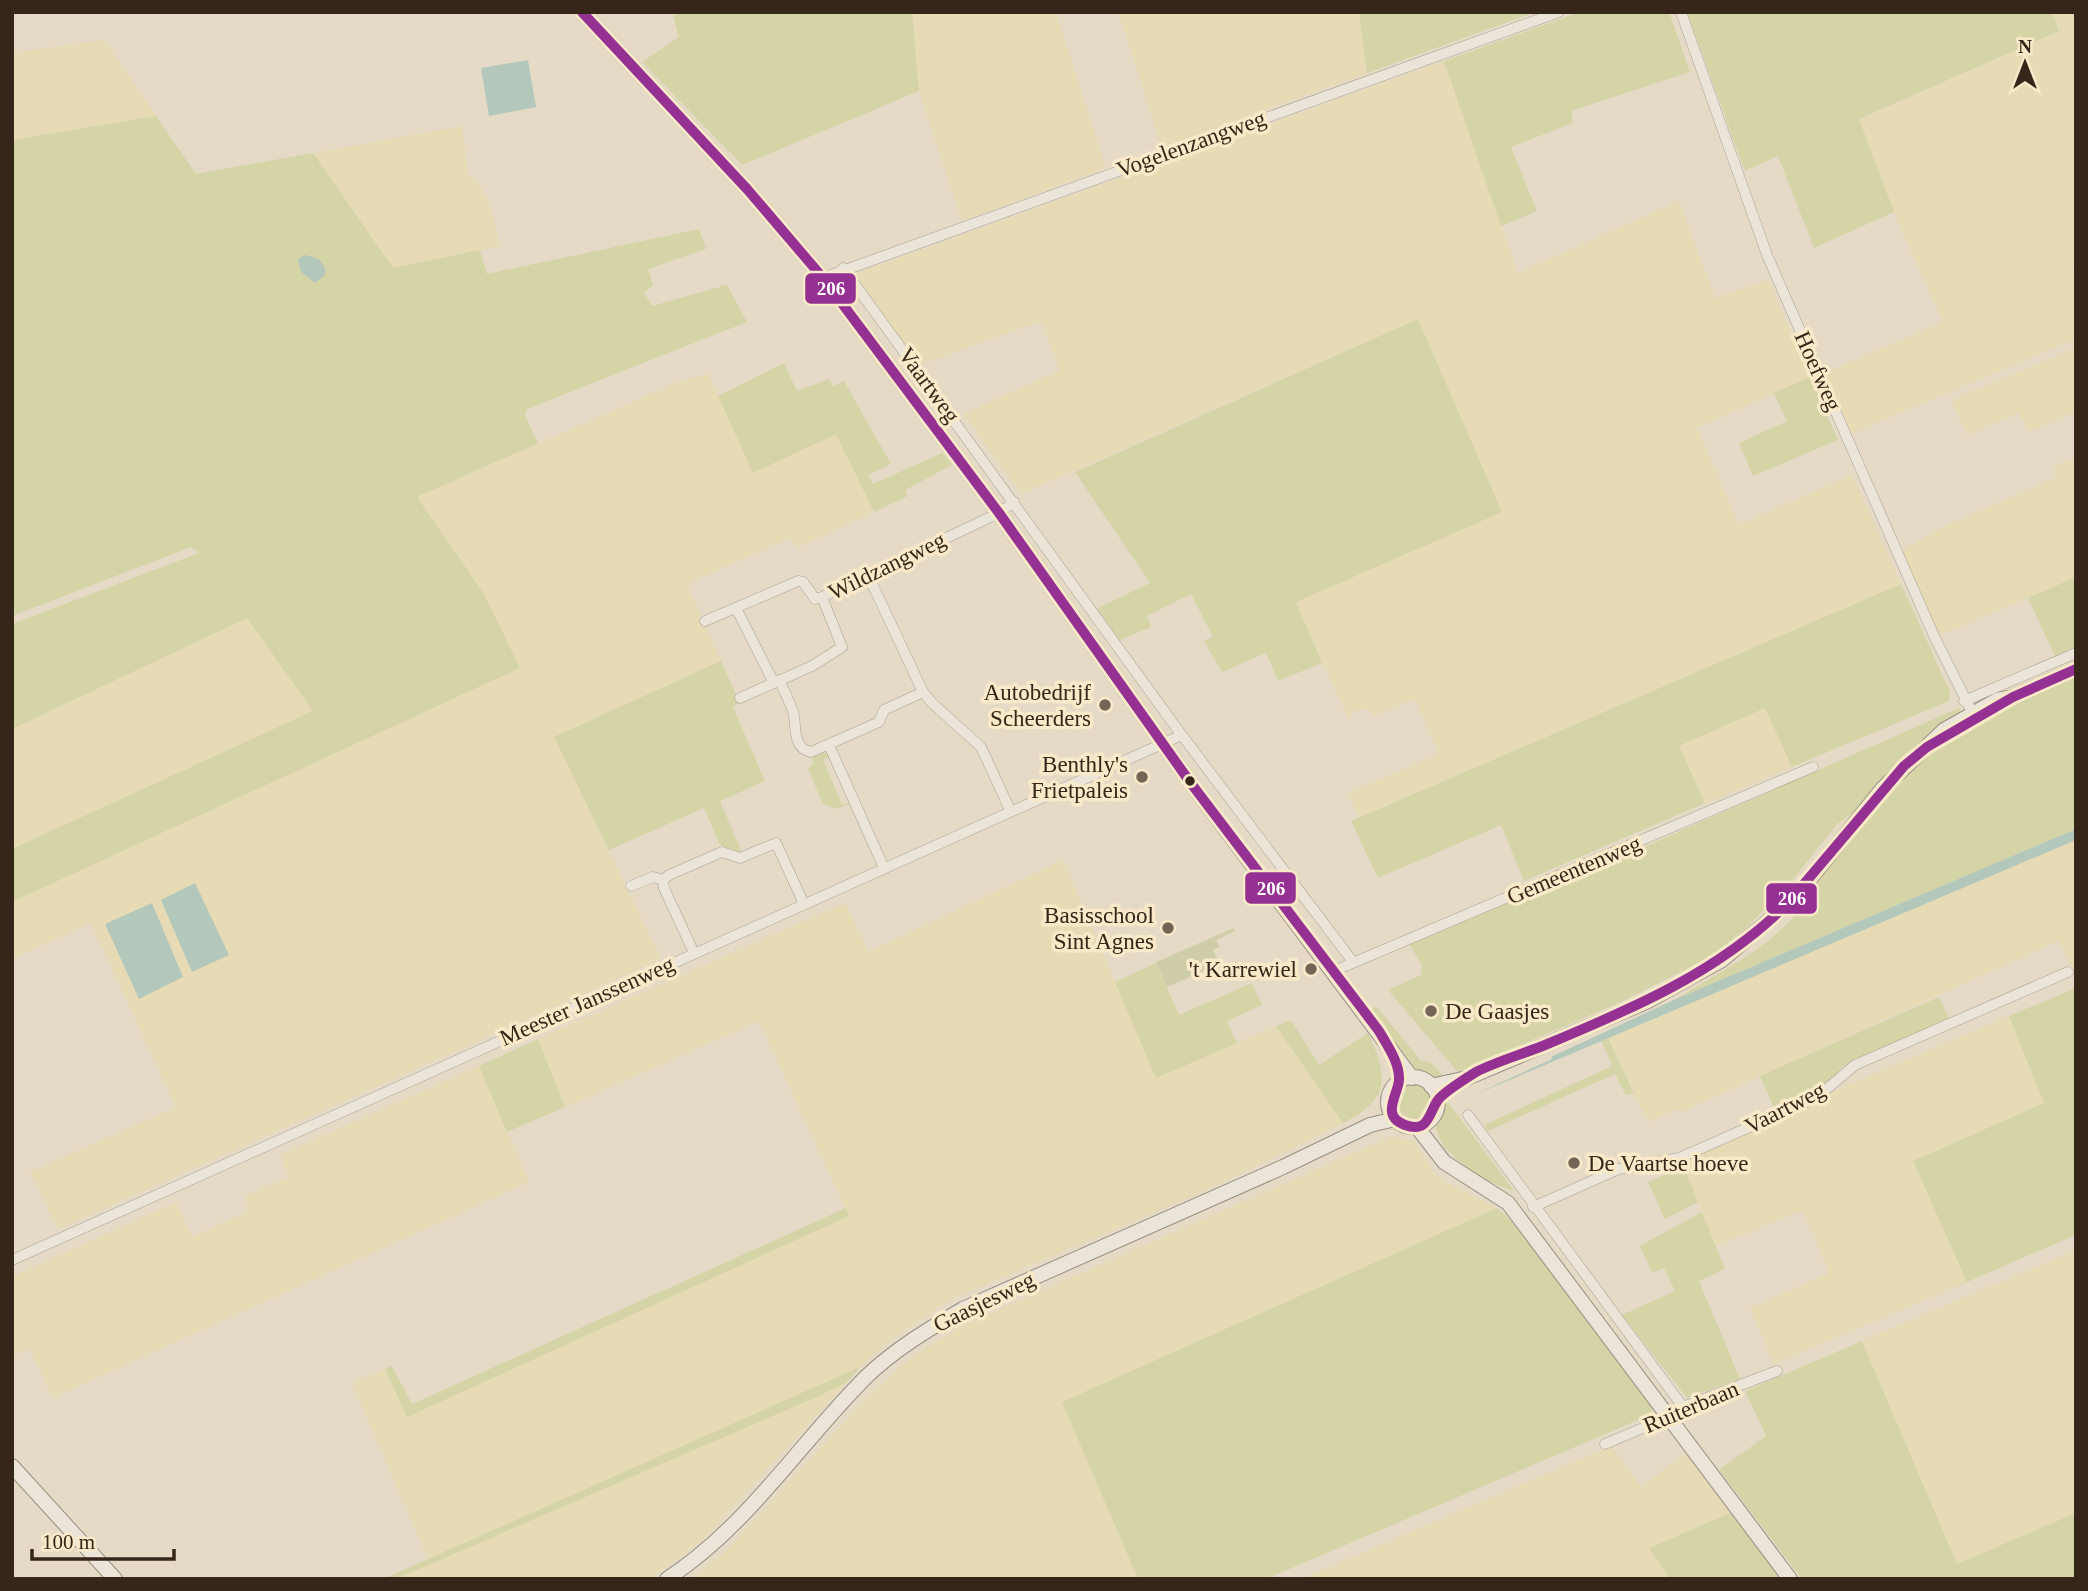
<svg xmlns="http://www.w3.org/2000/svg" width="2088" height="1591" font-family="Georgia,serif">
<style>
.farmland{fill:#e6dbb4}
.green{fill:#d5d4a7}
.cemetery{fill:#cfcda7}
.water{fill:#b3c8bb}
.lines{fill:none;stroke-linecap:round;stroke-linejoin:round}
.street-casing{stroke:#a89f90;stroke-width:11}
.secondary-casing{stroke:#988e80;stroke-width:16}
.street{stroke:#ebe5d9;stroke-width:10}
.secondary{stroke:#ebe5d9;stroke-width:14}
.bus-1-casing{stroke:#f8e9c9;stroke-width:16}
.bus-1{stroke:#953192;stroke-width:10}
.poi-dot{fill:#736556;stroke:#f8e9c9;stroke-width:2.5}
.bus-dot{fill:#362619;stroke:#f8e9c9;stroke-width:2.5}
.labels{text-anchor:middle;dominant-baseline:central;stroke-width:7;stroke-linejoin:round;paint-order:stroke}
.street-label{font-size:23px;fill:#362619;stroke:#f8e9c9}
.poi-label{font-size:23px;fill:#362619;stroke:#f8e9c9;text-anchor:end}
.line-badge{stroke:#f8e9c9;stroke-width:2.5}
.badge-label{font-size:19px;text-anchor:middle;font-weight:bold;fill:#fff}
</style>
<rect width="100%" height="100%" fill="#e4dac6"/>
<path class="farmland" d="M912,12H1056L1106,168L962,221L919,91Z
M1118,12H1359L1367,73L1162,147Z
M2052,12H2076V266L2072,268L2076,278V339L1850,434L1825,373L1943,322L1900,227L1859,120L2059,31Z
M104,40L156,116L12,140V53Z
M1444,61L1518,273L1679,201L1715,298L1768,280L1810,377L1697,428L1739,525L1852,475L1901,584L1359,817L1348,793L1439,754L1415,699L1374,715L1367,709H1360L1353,712L1349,720L1295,602L1502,512L1418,319L1021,494L964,414L1060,370L1041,321L917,366L854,280V274Z
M462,126L468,174L477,181L490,205L500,246L393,268L313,153Z
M2076,348V412L2029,432L2019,413L1967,435L1951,400Z
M708,374L753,472L836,434L874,512L796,548L790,538L687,584L721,661L554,737L661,959L58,1229L30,1172L176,1107L91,923L12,959V902L520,668L484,594L417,497L678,382Z
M2076,457V577L1938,636L1901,551L1943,527L2055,478L2053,467Z
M247,618L313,711L12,849V729Z
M1766,707L1792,767L1705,803L1679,746Z
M2076,840V974L2058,941L1681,1112L1677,1109L1648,1122L1608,1038Z
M1063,860L1156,1077L1276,1026L1343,1123L1222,1183L952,1299L894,1337L860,1367L839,1378L428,1559L352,1383L385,1369L407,1416L849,1216L759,1021L565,1107L538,1039L845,903L868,952Z
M2009,1016L2044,1103L1913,1161L1967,1282L1774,1364L1750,1308L1829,1273L1803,1210L1716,1246L1680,1157Z
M479,1066L529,1182L52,1398L30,1348L12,1356V1277L176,1202L192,1237L249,1211L245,1196L289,1177L280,1155Z
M1392,1136L1415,1142L1434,1173L1447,1183L1497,1208L1062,1402L1138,1579H691L727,1550L867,1397L912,1357L962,1326Z
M2076,1250V1513L1957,1564L1862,1341Z
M846,1383L699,1543L651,1579H396Z
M1611,1446L1641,1487L1687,1452L1732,1512L1649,1548L1670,1579H1302Z"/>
<path class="green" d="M679,12H912L919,91L742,165L642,62L679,37L673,16Z
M1359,12H1536L1367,73Z
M1580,12H1669L1690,72L1571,111L1573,123L1511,147L1537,211L1501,226L1444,61Z
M1687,12H2052L2059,31L1859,119L1894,212L1814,248L1778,156L1745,171Z
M156,116L196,174L313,153L393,268L480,250L487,274L699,229L706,249L648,269L653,285L644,293L652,306L727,285L747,322L527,409L525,415L538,443L417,497L484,594L520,668L12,902V849L313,711L247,618L12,729V624L199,553L191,547L12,616V140Z
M1418,319L1502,512L1296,602L1322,663L1278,681L1266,653L1222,672L1204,641L1213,637L1191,594L1147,616L1151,627L1118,641L1094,610L1150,583L1075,472Z
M784,363L797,391L829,379L833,386L844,381L891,464L868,475L873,484L942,453L952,465L905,490L907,496L904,498L874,512L836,434L753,473L718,396Z
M1810,377L1838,440L1753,476L1739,443L1787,421L1774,393Z
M2076,577V647L2055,656L2028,598Z
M1901,584L1950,692L1949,701L1792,767L1765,708L1679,746L1705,803L1524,881L1501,825L1378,878L1351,821Z
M721,661L740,703L733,707L765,781L720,801L742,853L720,845L704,808L609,850L554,737Z
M2076,677V829L1676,999C1721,970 1770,949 1804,905C1813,894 1819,881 1825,868C1846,830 1884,793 1917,764C1961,724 2022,700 2076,677Z
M1961,707L1959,716L1857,810L1837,824L1791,882L1741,933L1706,959L1623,1001L1458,1072L1388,990L1421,975L1422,966L1409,943L1570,873L1578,876L1583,874Z
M822,752L830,756L823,760L842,804L851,803L837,809L823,804L808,769L813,764L811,756Z
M1156,963L1179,1015L1252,983L1262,1005L1227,1021L1237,1043L1156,1078L1115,982Z
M2076,988V1235L1967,1282L1913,1161L2044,1103L2009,1016Z
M1939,997L1950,1020L1843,1066L1822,1090L1775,1110L1760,1076Z
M1376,1006L1421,1061L1430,1062L1445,1077C1408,1083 1388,1035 1371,1010Z
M1291,1020L1319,1065L1368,1033C1389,1078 1390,1099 1343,1123L1276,1026Z
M1608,1038L1634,1094L1626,1095L1615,1074L1488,1131L1484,1125L1610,1067L1612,1064L1601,1041Z
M538,1039L565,1107L507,1132L479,1066Z
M1397 1102a17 17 0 1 1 34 0a17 17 0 1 1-34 0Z
M1448,1102L1514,1191L1476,1177L1444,1147L1436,1130V1120Z
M1684,1167L1698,1202L1665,1219L1648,1182Z
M846,1208L849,1216L407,1417L385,1369L392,1366L412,1404Z
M1497,1208L1519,1228L1652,1406V1414L1266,1579H1138L1062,1402Z
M1702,1212L1725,1269L1699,1281L1740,1379L1687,1398L1622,1315L1675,1291L1664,1268L1652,1273L1640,1246Z
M1862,1341L1957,1564L2076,1513V1579H1802L1719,1470L1766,1436L1745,1391Z
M860,1367L846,1383L821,1395L396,1579H383Z
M1732,1512L1782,1579H1670L1649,1548Z"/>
<path class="cemetery" d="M1234,928L1235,931L1216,940L1219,947L1213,950L1220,964L1167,987L1156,962Z"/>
<path class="water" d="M528,60L536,107L489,116L481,68Z
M305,255L319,259L325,268V275L315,283L301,272L298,259Z
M2076,829V840L1474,1095L1552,1059L1551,1057L1676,999Z
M195,883L229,955L192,972L161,900Z
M152,903L183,977L139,999L105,924Z"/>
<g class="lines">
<g class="street-casing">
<path id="street" d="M1681,12L1767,255L1934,636L1976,720
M843,268L1175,726L1353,962
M823,278L1559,12
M868,575L923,692L932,703L981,747L1011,812
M736,608L774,683
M705,621L798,581L803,582L815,599L822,597L999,513L1014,502
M779,680C784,690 789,701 793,711C797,724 791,748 811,752L879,722L884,710L923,692
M740,698L812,666L842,647L822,597
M1964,701L2076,653
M829,745L884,868
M631,886L653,877L663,880
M694,953L664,888L663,880L669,875L722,852L740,858L776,843L804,904
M1334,971L1813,767
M1468,1115L1683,1407
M1533,1207L1619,1169L1679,1158L1816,1098L1855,1065L2068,972
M12,1260L1182,735
M1605,1444L1657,1422L1683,1407L1777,1371"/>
</g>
<g class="secondary-casing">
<path id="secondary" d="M582,12L747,189L823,278L999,513L1190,782L1412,1078
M1388 1102a25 25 0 1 1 50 0a25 25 0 1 1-50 0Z
M1431,1086L1467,1078L1646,1002L1722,960L1793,900L1883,788L1944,730L1997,700L2013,697L2076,669
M1417,1127L1444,1162L1508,1203L1790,1579
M12,1466L115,1579
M667,1579C748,1526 799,1444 866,1377C895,1349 929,1329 963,1309L1283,1167L1370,1125L1395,1119"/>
</g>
<use href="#street" class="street"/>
<use href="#secondary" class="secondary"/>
<g class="bus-1-casing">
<path id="bus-1" d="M582,12L747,189L823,278L999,513L1190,782L1379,1031C1387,1045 1400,1063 1399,1080C1398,1095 1380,1116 1405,1125C1429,1134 1429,1112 1438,1100C1443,1093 1468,1077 1476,1072C1498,1061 1523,1054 1545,1045C1632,1009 1719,972 1787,904L1904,766L1927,747L2013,697L2076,669"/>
</g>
<use href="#bus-1" class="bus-1"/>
</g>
<g class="poi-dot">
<circle cx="1105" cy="705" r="7"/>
<circle cx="1142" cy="777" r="7"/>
<circle cx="1168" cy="928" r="7"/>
<circle cx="1311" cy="969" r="7"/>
<circle cx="1431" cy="1011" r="7"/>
<circle cx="1574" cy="1163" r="7"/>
</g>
<circle class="bus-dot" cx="1190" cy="781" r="6"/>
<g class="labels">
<g class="street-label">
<text transform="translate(1191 144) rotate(-20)">Vogelenzangweg</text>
<text transform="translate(1818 371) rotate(66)">Hoefweg</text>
<text transform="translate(929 385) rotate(54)">Vaartweg</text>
<text transform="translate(887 566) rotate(-26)">Wildzangweg</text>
<text transform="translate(1574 870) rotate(-23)">Gemeentenweg</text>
<text transform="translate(587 1001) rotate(-24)">Meester Janssenweg</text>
<text transform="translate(1785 1108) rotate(-27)">Vaartweg</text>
<text transform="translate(984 1302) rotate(-26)">Gaasjesweg</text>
<text transform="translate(1691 1407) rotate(-23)">Ruiterbaan</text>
</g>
<g class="poi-label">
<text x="1091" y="692">Autobedrijf<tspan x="1091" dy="26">Scheerders</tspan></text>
<text x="1128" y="764">Benthly's<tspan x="1128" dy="26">Frietpaleis</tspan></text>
<text x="1154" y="915">Basisschool<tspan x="1154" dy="26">Sint Agnes</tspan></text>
<text x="1297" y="969">'t Karrewiel</text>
<text x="1445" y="1011" text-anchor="start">De Gaasjes</text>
<text x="1588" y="1163" text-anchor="start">De Vaartse hoeve</text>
</g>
</g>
<g class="line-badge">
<rect x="804" y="272" width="53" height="33" rx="7" fill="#953192"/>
<rect x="1244" y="871" width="53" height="34" rx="7" fill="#953192"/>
<rect x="1765" y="882" width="53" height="33" rx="7" fill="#953192"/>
</g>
<g class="badge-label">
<text x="831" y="295">206</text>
<text x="1271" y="895">206</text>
<text x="1792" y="905">206</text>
</g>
<rect width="2088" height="1591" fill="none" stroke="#362619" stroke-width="28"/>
<g transform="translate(2025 63)" stroke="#f8e9c9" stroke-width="5" paint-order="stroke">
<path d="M0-5L12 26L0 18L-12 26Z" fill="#362619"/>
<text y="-10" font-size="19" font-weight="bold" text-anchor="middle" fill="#362619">N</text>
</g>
<path d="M32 1549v10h142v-10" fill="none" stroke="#362619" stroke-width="3.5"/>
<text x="42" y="1549" font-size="21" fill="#362619" stroke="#f8e9c9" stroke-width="5" paint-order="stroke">100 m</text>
</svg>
